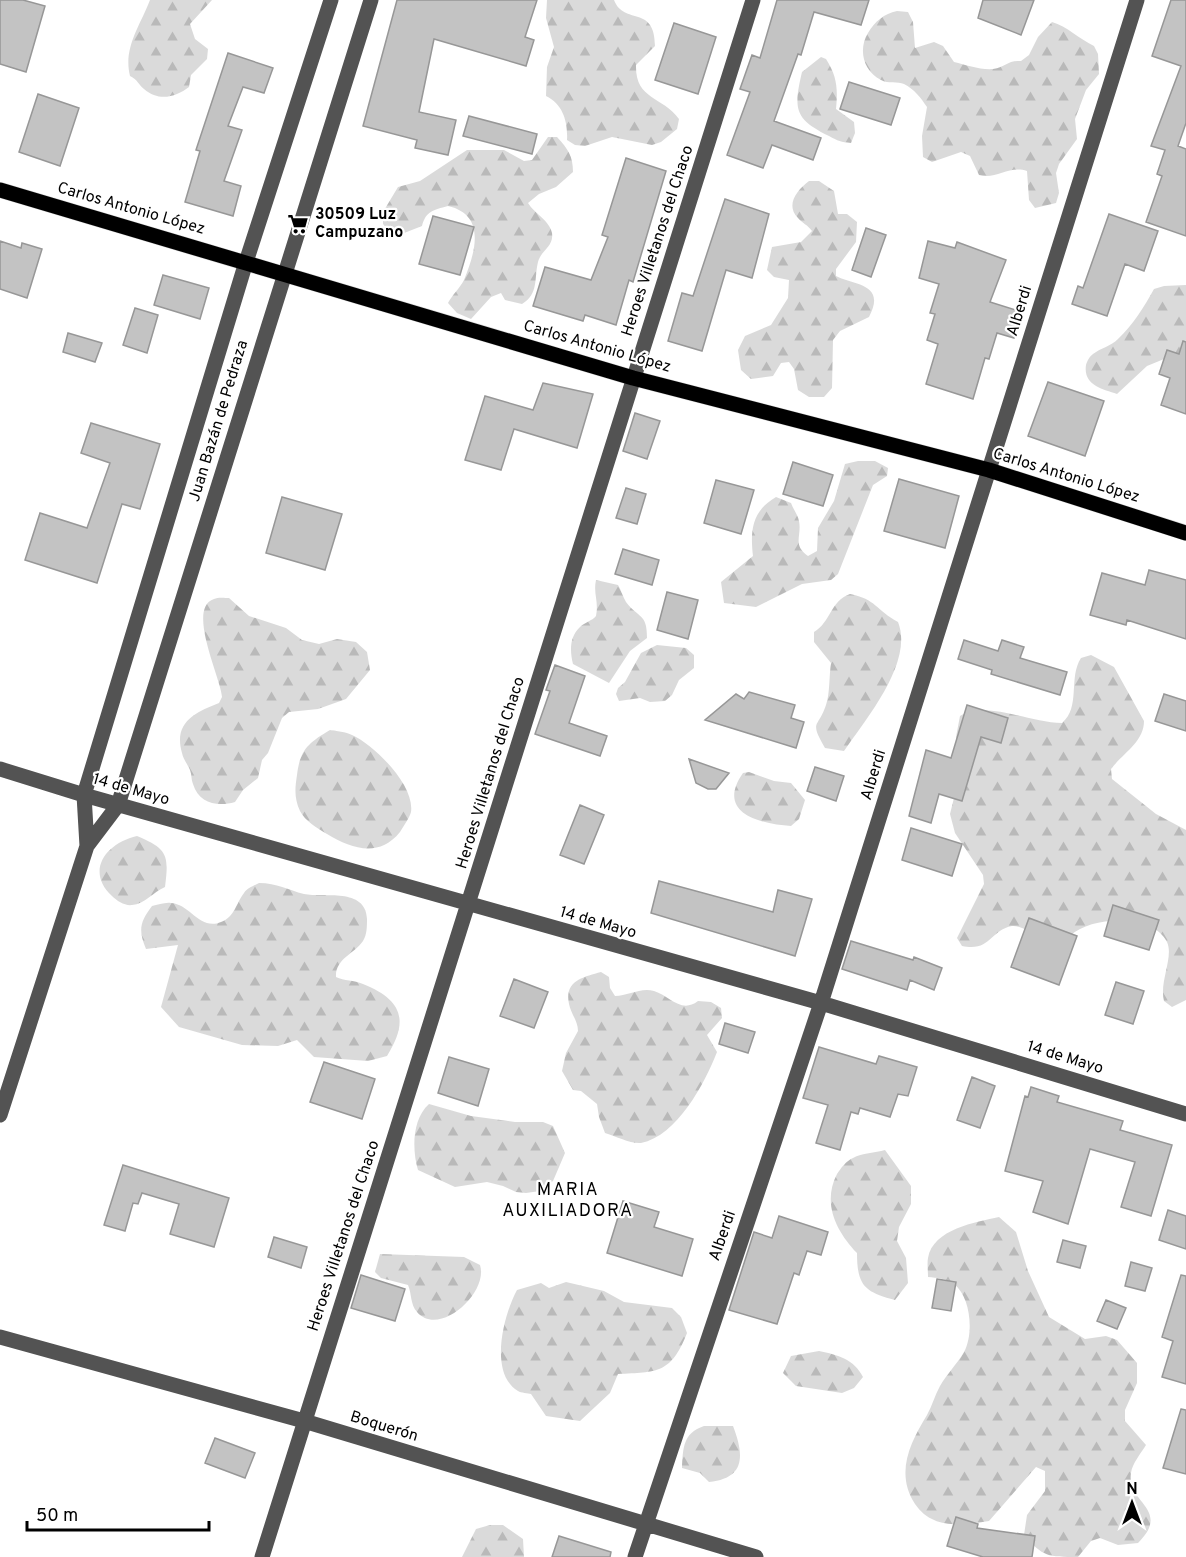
<svg xmlns="http://www.w3.org/2000/svg" width="1186" height="1557" font-family="Overpass,sans-serif">
<style>
.forest{fill:url(#forest-firs)}
.building{fill:#c3c3c3;stroke:#979797;stroke-width:1.5}
.lines{fill:none;stroke-linecap:round;stroke-linejoin:round}
.major-casing{stroke:#dbdbdb;stroke-width:16}
.minor{stroke:#535353;stroke-width:15}
.major{stroke:#000;stroke-width:15}
.labels{text-anchor:middle;dominant-baseline:central;stroke-width:4.5;stroke-linejoin:round;paint-order:stroke}
.street-label{font-size:16px;fill:#000;stroke:#fff}
.poi-label{font-size:16px;font-weight:bold;fill:#000;stroke:#fff;text-anchor:start}
.neighbourhood-label{font-size:18px;letter-spacing:1.5px;fill:#000;stroke:#fff}
</style>
<defs>
<pattern id="forest-firs" width="22" height="20" patternUnits="userSpaceOnUse" patternTransform="scale(1.5)"><rect width="22" height="20" fill="#dadada"/><path d="M5 1l3.5 6h-7zM16 11l3.5 6h-7z" fill="#b9b9b9"/></pattern>
</defs>
<rect width="100%" height="100%" fill="#fff"/>
<path class="forest" d="M150,0H212L190,24L195,39L208,49L207,59L191,75L189,87C176,97 159,102 144,89C138,84 138,80 130,76C123,48 140,26 150,0Z
M547,0H614C624,26 655,4 655,46L636,65C635,100 662,96 679,119L677,129L661,142L652,145L612,137L585,146L575,145L567,140C568,122 563,104 546,96L547,67L554,47L546,18Z
M897,11L908,12L913,22L915,48L934,42L943,46L954,62C966,65 980,70 993,69C1006,67 1007,60 1021,61L1029,55L1038,37L1052,22C1067,26 1079,39 1094,46L1098,54L1099,74L1086,90L1075,119L1077,139L1059,164L1056,173L1059,193L1056,203L1035,208L1029,200L1027,171C1009,165 996,180 979,175L970,156L961,152L932,162L923,157L922,136L927,107C921,98 914,89 904,84C898,81 888,84 881,80C863,71 858,49 868,33C875,21 884,14 897,11Z
M821,57L826,59C837,76 838,89 836,109L854,122L855,133L851,143C841,142 838,141 829,136C795,119 793,110 802,72Z
M548,137H557C568,149 573,156 573,172L556,187L539,194L528,203C534,213 550,221 552,233C554,247 541,250 538,262C534,278 539,294 522,304L505,300L501,293L491,297L471,319L457,313L448,303C452,295 460,288 464,280C475,253 487,215 448,206C433,210 426,211 422,226L394,237L383,224V212L398,187L420,181L467,150H504L524,161L532,160Z
M809,181H819L834,191L838,214H847L857,222L856,242L836,269V276C853,285 887,283 869,317L840,331L833,340L832,388L824,397H809L798,390L794,369L789,362L781,363L773,376L751,379L741,370L738,350L745,336L771,325L788,298L789,280L774,277L767,270L772,247L801,242L812,231C808,225 802,223 798,218C785,205 797,190 809,181Z
M1186,285V350L1147,366L1117,394C1102,389 1083,385 1086,365C1087,361 1090,356 1093,354C1101,348 1111,346 1118,339C1133,325 1144,307 1154,289L1164,286Z
M858,461H875L888,468L887,476L873,485L838,574L831,580L802,584L756,607L724,603L721,582L753,556C750,530 752,511 776,497L791,503C793,509 798,515 799,521C802,536 792,545 808,556L817,551L818,528L834,501L845,464Z
M596,580L618,585C621,590 623,597 626,602C639,619 647,613 647,638L630,651L609,683L573,664C570,652 569,637 580,627C585,622 592,621 596,616C599,601 593,594 596,580Z
M850,594C876,599 876,610 898,622C914,662 866,719 844,751L825,748C809,720 818,729 826,705C830,693 829,676 831,663L814,642V632C831,622 830,601 850,594Z
M229,598L249,616L286,628L302,640L319,644L337,639L356,642L367,652L370,670L346,699L318,709L289,712L282,718L268,753L262,760L258,778L243,790L235,802C218,807 199,804 193,784C191,780 192,775 190,770C188,765 183,759 182,753C173,722 196,712 219,703L222,697C221,678 186,608 214,599C218,597 225,598 229,598Z
M657,645L686,648L694,655V668L679,680L672,695L665,701L650,702L640,698L619,701L616,694L618,688L625,682L641,653Z
M1091,655L1114,667L1144,721C1144,742 1123,753 1111,769L1112,779L1156,814L1186,830V1000L1172,1007L1164,1001C1159,982 1174,957 1167,942C1153,913 1092,916 1071,935C1062,936 1052,937 1043,936C1033,935 1022,925 1012,926C990,930 991,952 962,946L957,938L984,884L983,875L955,833L950,814L962,766L956,737L960,716C987,700 1029,723 1062,723C1081,707 1068,678 1081,658Z
M330,730C336,731 346,732 352,735C374,745 415,785 411,812C410,817 403,827 400,832C379,858 352,849 327,834C317,828 305,821 300,811C294,798 295,788 297,775C300,750 308,743 330,730Z
M749,772L774,781L791,783L805,800L799,819L791,826C760,824 715,813 743,773Z
M137,836C168,849 169,855 165,887C153,892 145,904 132,905C125,906 117,901 112,896C85,871 106,843 137,836Z
M259,883C277,883 288,890 304,894C323,898 366,887 367,919C367,926 367,935 363,941C354,954 335,959 336,977C344,981 354,980 363,984C403,1000 409,1021 387,1056L368,1061L314,1057L297,1040L278,1046L242,1045L179,1027L161,1007L178,945L146,949C138,930 140,922 152,906C158,905 165,902 171,903C190,904 200,931 221,922C235,917 236,903 244,893C247,888 254,886 259,883Z
M601,972L609,977L610,988L615,996C628,996 641,987 654,991C670,996 681,1014 698,1001L711,1002L721,1008L722,1018L707,1035L717,1052C705,1083 677,1136 641,1143C631,1144 615,1136 605,1133L599,1117L597,1104L581,1091L573,1090L562,1071L566,1053L578,1031C578,1021 571,1014 569,1004C564,981 583,977 601,972Z
M429,1104L471,1116L515,1122H543L553,1126L565,1153L553,1181L540,1191L526,1193L516,1192L503,1186L487,1182L455,1187L418,1170C412,1150 412,1119 429,1104Z
M885,1150L911,1186V1204L899,1227L897,1241L906,1258L908,1283L895,1300C865,1292 857,1286 857,1253C836,1231 822,1203 837,1174C841,1168 846,1161 853,1158C862,1153 875,1153 885,1150Z
M999,1217L1016,1232L1028,1271L1049,1317L1085,1339L1106,1336L1117,1340L1137,1363V1383L1125,1410V1421L1146,1445C1141,1453 1132,1464 1131,1473C1126,1503 1172,1509 1138,1543L1118,1545L1100,1538L1091,1541L1078,1557C1048,1557 1043,1557 1024,1535L1027,1515L1045,1491V1471L1036,1467L989,1521C961,1525 933,1530 915,1504C895,1473 910,1443 927,1415C932,1406 935,1395 940,1386C947,1374 957,1364 964,1352C974,1334 971,1297 954,1284C946,1278 937,1278 928,1277C928,1271 927,1263 928,1258C933,1229 976,1222 999,1217Z
M380,1254L464,1257L480,1265C489,1293 439,1338 417,1312C410,1304 412,1294 408,1285L381,1278L375,1272Z
M566,1282L604,1291L624,1302L672,1308L681,1317L687,1333C671,1374 657,1372 618,1374L610,1393L580,1421L546,1416L531,1394C528,1393 521,1393 518,1391C488,1373 504,1314 517,1290L541,1283L549,1288Z
M819,1351C838,1355 854,1359 863,1377L854,1388L842,1393L796,1386L783,1373L791,1356Z
M704,1426H733C744,1455 746,1478 709,1482L700,1473L682,1468C683,1448 683,1433 704,1426Z
M490,1525H503L523,1539L524,1557H462L476,1529Z"/>
<path class="building" d="M0,0H23L45,6L26,72L0,64Z
M397,0H537L525,37L534,40L526,66L434,39L419,112L456,120L448,155L415,148L417,140L363,126Z
M777,0H869L861,25L814,12L801,55L798,54L774,121L821,138L813,160L772,145L763,168L727,155L750,92L740,89L752,55L760,58Z
M983,0H1034L1021,35L978,18Z
M1171,0H1186V123L1178,146L1186,149V236L1146,222L1162,176L1157,174L1165,150L1151,146L1181,66L1152,56Z
M674,23L716,37L698,94L655,80Z
M228,53L273,68L264,93L243,87L228,126L242,130L224,181L241,186L233,216L185,202L200,151L196,150Z
M849,82L900,98L891,125L840,109Z
M38,94L79,108L60,166L19,152Z
M469,116L537,134L532,154L463,136Z
M626,158L666,171L633,282L629,280L616,325L585,315L583,321L533,306L545,267L591,280L608,237L602,235Z
M725,199L769,214L752,278L726,270L702,351L668,341L682,293L693,296Z
M1109,214L1158,231L1144,271L1125,264L1107,316L1072,304L1078,286L1083,288Z
M433,216L474,227L460,275L419,264Z
M866,228L886,235L871,277L852,270Z
M0,241L21,248L22,243L42,249L27,298L0,289Z
M928,241L955,248L957,242L1006,260L990,302L1022,312L1014,338L997,333L989,359L985,358L973,399L926,384L938,344L927,340L935,314L930,313L939,284L919,278Z
M163,275L209,288L200,319L154,305Z
M135,308L158,315L147,353L123,345Z
M68,333L102,343L95,362L63,352Z
M1183,341L1186,342V414L1161,405L1170,378L1159,374L1167,350L1179,354Z
M1048,382L1104,401L1085,456L1028,436Z
M543,383L593,394L577,448L514,429L501,470L465,460L485,396L533,410Z
M635,413L660,421L647,459L623,451Z
M91,423L160,444L140,509L122,504L97,583L25,560L40,513L87,528L110,463L81,453Z
M793,462L833,475L823,506L783,494Z
M899,479L959,496L945,548L884,531Z
M716,480L754,490L741,534L704,523Z
M626,488L646,494L637,524L616,518Z
M282,497L342,514L325,570L266,553Z
M623,549L659,560L652,585L615,574Z
M1149,570L1186,580V639L1127,620L1126,625L1090,615L1102,573L1145,585Z
M667,592L698,600L688,639L657,630Z
M964,640L998,651L1002,640L1024,647L1020,658L1067,672L1060,695L991,674L992,670L958,659Z
M555,665L585,676L569,723L607,736L600,756L535,734L550,691L546,690Z
M749,692L795,705L791,718L804,722L796,748L705,720L736,694L744,699Z
M1164,694L1186,701V731L1155,721Z
M967,705L1008,718L1001,743L981,737L962,801L939,794L931,823L909,816L926,750L951,758Z
M689,759L729,773L716,789H708L696,783Z
M815,767L844,776L836,801L807,791Z
M580,805L604,815L584,864L560,855Z
M911,828L962,844L952,876L902,860Z
M659,881L773,912L778,890L812,899L795,956L651,913Z
M1113,905L1159,920L1149,950L1104,936Z
M1029,918L1077,936L1059,985L1011,967Z
M851,941L913,960L914,957L942,968L934,990L910,980L907,990L842,969Z
M514,979L548,992L534,1028L500,1016Z
M1116,982L1144,991L1133,1024L1105,1015Z
M725,1023L755,1032L748,1053L719,1044Z
M819,1047L876,1064L879,1056L917,1067L908,1096L898,1094L890,1117L860,1108L858,1114L851,1112L840,1150L816,1143L828,1105L803,1098Z
M449,1057L489,1069L478,1106L438,1093Z
M324,1062L375,1079L362,1119L310,1102Z
M972,1077L995,1086L980,1128L957,1120Z
M1031,1087L1059,1096L1057,1102L1123,1121L1120,1130L1172,1145L1151,1216L1121,1207L1135,1162L1090,1149L1068,1224L1033,1212L1043,1181L1005,1171L1025,1096L1028,1097Z
M123,1165L229,1198L214,1247L170,1234L179,1204L142,1193L138,1204L133,1203L125,1231L104,1225Z
M623,1201L659,1212L654,1227L693,1239L682,1276L607,1253Z
M1168,1210L1186,1216V1249L1159,1240Z
M779,1216L828,1232L821,1255L807,1251L799,1275L794,1273L777,1324L729,1310L754,1232L772,1238Z
M274,1237L307,1247L301,1268L268,1257Z
M1063,1240L1086,1246L1080,1268L1057,1262Z
M1131,1262L1152,1268L1145,1291L1125,1286Z
M361,1275L405,1289L395,1321L351,1308Z
M1181,1275L1186,1276V1384L1162,1377L1173,1341L1162,1337Z
M937,1279L956,1282L951,1311L932,1308Z
M1106,1300L1126,1308L1117,1329L1097,1321Z
M1181,1409L1186,1410V1474L1163,1468Z
M215,1438L255,1453L245,1478L205,1463Z
M956,1517L978,1524L977,1528L1035,1536L1032,1557H983L947,1546Z
M559,1536L611,1552L610,1557H552Z"/>
<g class="lines">
<g class="major-casing">
<path id="major" d="M0,190L633,378L989,470L1186,533"/>
</g>
<path class="minor" d="M0,769L84,795L821,1003L1186,1114
M87,846L118,805L371,0
M0,1115L87,846L84,795L246,262L331,0
M0,1337L304,1421L756,1557
M262,1557L753,0
M635,1557L821,1003L1137,0"/>
<use href="#major" class="major"/>
</g>
<defs>
<g id="supermarket-bare" transform="scale(1.62)"><path d="M-6-5.5h2.5l.6 2H6L4.5 2H-2.5L-4.4-4H-6ZM-1.5 3.2a1.3 1.3 0 1 0 .1 0ZM3 3.2a1.3 1.3 0 1 0 .1 0Z" fill="#000" stroke="#fff" stroke-width="2.5" paint-order="stroke"/></g>
</defs>
<g fill-rule="evenodd">
<use href="#supermarket-bare" x="298" y="224"/>
</g>
<g class="labels">
<g class="street-label">
<text transform="translate(131 209) rotate(16)">Carlos Antonio López</text>
<text transform="translate(658 241) rotate(-72)">Heroes Villetanos del Chaco</text>
<text transform="translate(1020 311) rotate(-73)">Alberdi</text>
<text transform="translate(597 347) rotate(16)">Carlos Antonio López</text>
<text transform="translate(219 421) rotate(-73)">Juan Bazán de Pedraza</text>
<text transform="translate(1066 476) rotate(17)">Carlos Antonio López</text>
<text transform="translate(491 773) rotate(-73)">Heroes Villetanos del Chaco</text>
<text transform="translate(874 775) rotate(-73)">Alberdi</text>
<text transform="translate(131 790) rotate(16)">14 de Mayo</text>
<text transform="translate(598 923) rotate(16)">14 de Mayo</text>
<text transform="translate(1065 1058) rotate(17)">14 de Mayo</text>
<text transform="translate(344 1236) rotate(-72)">Heroes Villetanos del Chaco</text>
<text transform="translate(723 1236) rotate(-71)">Alberdi</text>
<text transform="translate(384 1427) rotate(17)">Boquerón</text>
</g>
<g class="poi-label">
<text x="315" y="215">30509 Luz<tspan x="315" dy="18">Campuzano</tspan></text>
</g>
<g class="neighbourhood-label">
<text x="568" y="1190">MARIA<tspan x="568" dy="21">AUXILIADORA</tspan></text>
</g>
</g>
<g transform="translate(1132 1503)" stroke="#ffffff" stroke-width="4.5" paint-order="stroke">
<path d="M0-4.5L10 22L0 15L-10 22Z" fill="#000000"/>
<text y="-9" font-size="16" font-weight="bold" text-anchor="middle" fill="#000000">N</text>
</g>
<path d="M27 1521v9h182v-9" fill="none" stroke="#000000" stroke-width="3"/>
<text x="36" y="1521" font-size="18" fill="#000000" stroke="#ffffff" stroke-width="4.5" paint-order="stroke">50 m</text>
</svg>
